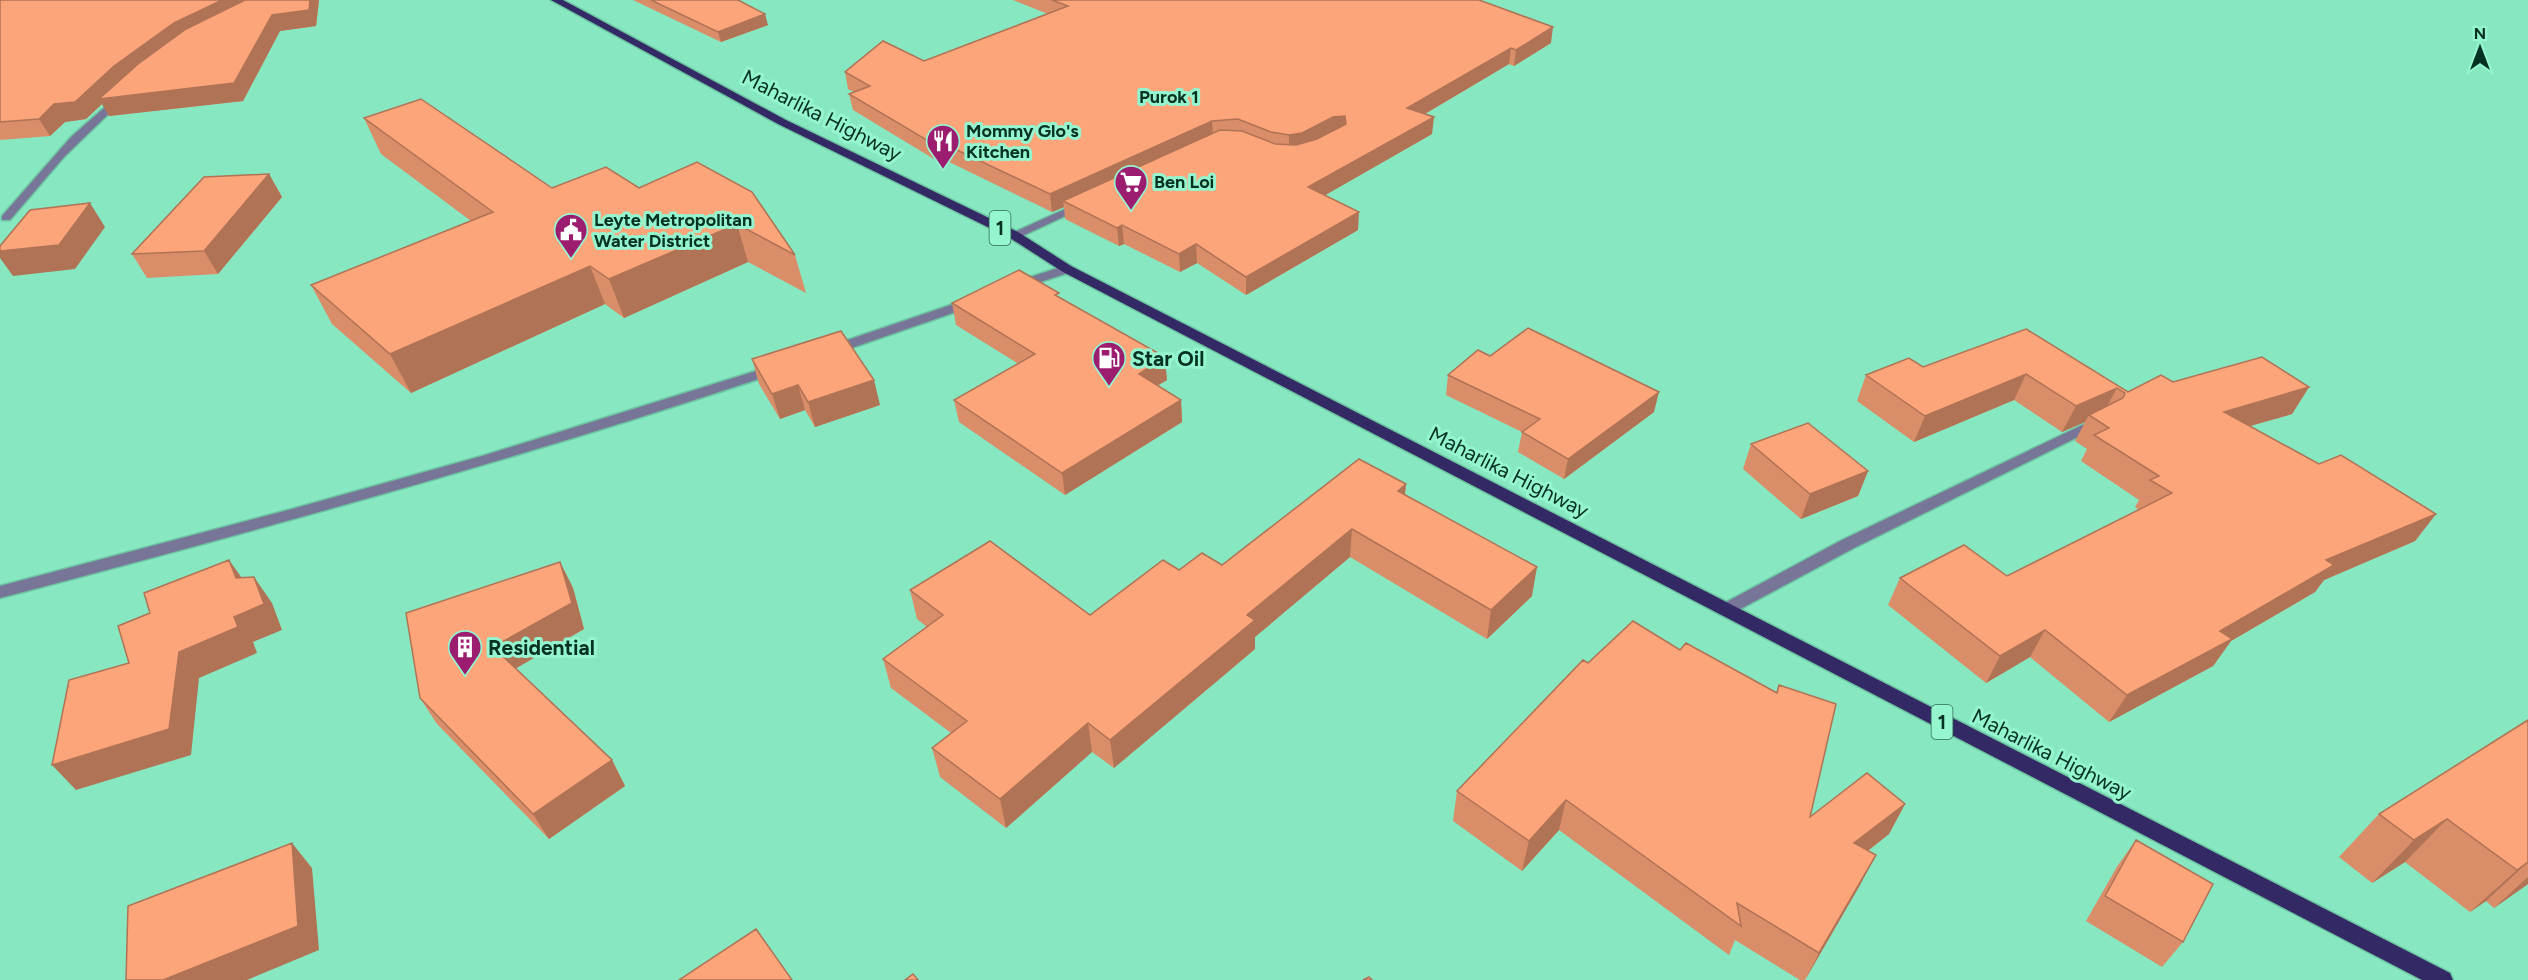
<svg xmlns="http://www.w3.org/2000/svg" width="2528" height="980" font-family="Figtree,sans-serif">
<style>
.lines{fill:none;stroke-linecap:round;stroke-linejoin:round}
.minor-casing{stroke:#6dc3a1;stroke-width:3}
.major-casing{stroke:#6dc3a1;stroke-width:3}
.minor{fill:#777598;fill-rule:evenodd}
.major{fill:#332a65;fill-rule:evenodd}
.wall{fill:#d98d69}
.shaded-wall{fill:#b07355}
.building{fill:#fca47a;stroke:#b07355;stroke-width:1.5}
.labels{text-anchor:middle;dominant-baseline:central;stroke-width:6;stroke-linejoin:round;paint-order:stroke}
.far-neighbourhood-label{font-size:18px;font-weight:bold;fill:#063223;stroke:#94f5ce}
.far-poi-label{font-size:18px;font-weight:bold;fill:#063223;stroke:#94f5ce;text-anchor:start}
.shield{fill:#94f5ce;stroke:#316c56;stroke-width:1.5}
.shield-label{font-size:20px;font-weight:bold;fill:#063223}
.street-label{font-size:21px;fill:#063223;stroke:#94f5ce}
.poi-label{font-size:21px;font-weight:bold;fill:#063223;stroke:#94f5ce;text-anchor:start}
</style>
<rect width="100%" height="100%" fill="#87e7c1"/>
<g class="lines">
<g class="minor-casing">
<path id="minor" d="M120,94L124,95V99L64,157L10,220H2V216L71,137Z
M1083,201L1087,202V206L1018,238L1014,239L1008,235Z
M1067,265L1071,266L1073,269L1071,272L1019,289L1013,285L1015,282Z
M971,298L977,302L976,305L837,353L832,354L825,350L827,347Z
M775,365L780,366L782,369L780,372C523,458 262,529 0,598V586L292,509L482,456Z
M2097,418L2104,422L2102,425L1854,548L1731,614H1719L1717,610L1719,606L1842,540Z"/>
</g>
<g class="major-casing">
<path id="major" d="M551,0H563L786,120L1018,232L1071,266L2450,973L2453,980H2422L1063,272L1010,238L778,124Z"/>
</g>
<use href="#minor" class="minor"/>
<use href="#major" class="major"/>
</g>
<path class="wall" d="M0,0H319L316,26L280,31L243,101L109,116L102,104L86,119L65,122L50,136L0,140Z
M633,0H738L768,25L721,42Z
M1013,0H1479L1551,43L1514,66L1509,64L1425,114L1432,134L1325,195L1358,230L1246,295L1197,263L1180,272L1124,244L1119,246L1065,219L1064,207L1052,212L939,157L934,159L853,110L849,94L854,92L848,89L845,72L924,61L1048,14Z
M364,118L552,188H639L697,162L795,255L806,293L748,262L624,318L605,304L411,393L332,324L311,285L471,221L381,154Z
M269,174L282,197L218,274L147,278L132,254Z
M1060,298L1167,380L1157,386L1181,400L1182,422L1065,495L959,422L954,400L1019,364L956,325L952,303Z
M2026,329L2128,392L2173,382L2309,387L2292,414L2250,426L2319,464L2436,514L2415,541L2324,580L2315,592L2231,641L2213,666L2109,722L2030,657L1986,683L1888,605L1900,578L2007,576L2139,510L2135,507L2139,500L2081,461L2087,449L2075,441L2085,422L2062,432L2014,400L1914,442L1857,401L1866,375L1923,367Z
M1490,356L1654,412L1564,479L1518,452L1522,432L1446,395L1448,375Z
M752,359L880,405L815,427L805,410L780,419L759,384Z
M1751,444L1868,471L1858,496L1801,519L1743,469Z
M1406,484L1405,494L1532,596L1487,639L1350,557L1255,637V649L1114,768L1092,752L1006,828L940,777L932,748L951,733L891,688L883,659L927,627L917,619L910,590L1090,615L1179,570L1222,565Z
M560,562L573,588L584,629L516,668L612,760L625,786L549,839L437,724L420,698Z
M1680,650L1776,693L1779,685L1810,817L1905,804L1889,834L1868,851L1860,885L1805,980H1800L1735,940L1729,955L1559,830L1522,871L1453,821L1457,791L1588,663Z
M2528,720V884L2494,908L2486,901L2470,912L2405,862L2372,883L2339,857L2379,814Z
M2136,840L2183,942L2162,967L2086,921L2118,865Z"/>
<path class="shaded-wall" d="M222,0H262L272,15L310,0H319L316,26L280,31L243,101L109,116L102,104L86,119L65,122L50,136L39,119L54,104L114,66L174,23Z
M765,14L768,25L721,42L718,32Z
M1553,27L1551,43L1514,66L1516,50Z
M1511,48L1509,64L1406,125L1407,108Z
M1345,116V133L1289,153V135L1333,117Z
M1434,117L1432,134L1308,205V187Z
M1212,121L1213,138L1063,201L1064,207L1052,212L1050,194Z
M936,140L939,157L934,159L930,142Z
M269,174L282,197L218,274L204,251Z
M90,203L105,227L75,269L13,276L0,258V251Z
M1359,212L1358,230L1246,295V277Z
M737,224L748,262L624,318L609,279Z
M1122,225L1124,244L1119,246L1117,228Z
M1196,244L1197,263L1180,272L1179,254Z
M590,266L605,304L411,393L390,354Z
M1165,357L1167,380L1140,396L1139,374Z
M2026,374L2014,400L1914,442L1925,416Z
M874,380L880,405L815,427L808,402Z
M798,385L805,410L780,419L772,394Z
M2309,387L2292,414L2208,438L2224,412Z
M2117,388L2103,414L2089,415L2085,422L2062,432L2076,406Z
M1659,392L1654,412L1564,479L1568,459Z
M1181,400L1182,422L1065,495L1062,473Z
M1868,471L1858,496L1801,519L1810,494Z
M1406,484L1403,513L1398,491Z
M2436,514L2415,541L2324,580L2315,592L2231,641L2213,666L2109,722L2127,695L2220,631L2326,560Z
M1352,529L1350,557L1255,637V649L1114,768L1110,740L1247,615Z
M229,560L247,585L236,578Z
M560,562L573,588L584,629L508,673L493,647Z
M1537,567L1532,596L1487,639L1491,610Z
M254,577L272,603L282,630L253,642L257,653L199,678L191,755L76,790L52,765L179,652L234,617Z
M2045,630L2030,657L1986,683L2000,656Z
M1088,723L1092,752L1006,828L1000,799Z
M612,760L625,786L549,839L533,814Z
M1566,800L1559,830L1522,871L1529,841Z
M1905,804L1889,834L1839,873L1854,843Z
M2447,819L2405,862L2372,883L2414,840Z
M292,843L312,868L319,950L247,980H163Z
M1876,855L1860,885L1805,980L1819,953Z
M2528,862L2486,901L2470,912L2517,870Z
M2528,877V884L2494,908Z"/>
<path class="building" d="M0,0H222L174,23L114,66L75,102L54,104L39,119L0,122Z
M245,0H310L309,10L272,15L234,83L99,99L138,64L186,29Z
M651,0H738L765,14L718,32Z
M1052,0H1479L1553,27L1516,50L1511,48L1407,108L1434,117L1308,187L1359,212L1246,277L1196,244L1179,254L1122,225L1117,228L1063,201L1220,130L1242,131L1275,144L1296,145L1317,139L1346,124L1345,116L1333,117L1302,133L1289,135L1271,132L1238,119L1212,121L1050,194L936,140L930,142L849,94L870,86L845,72L883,41L924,61L1068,6Z
M421,99L552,188L606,167L639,188L697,162L752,192L795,255L737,224L609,279L590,266L390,354L311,285L493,212L364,118Z
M269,174L204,251L132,254L204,177Z
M90,203L59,245L0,251V246L30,210Z
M1019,270L1059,293L1055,295L1165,357L1139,374L1181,400L1062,473L954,400L1035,354L952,303Z
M1528,328L1659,392L1568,459L1522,432L1540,419L1448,375L1478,350L1490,356Z
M2026,329L2128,392L2161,375L2173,382L2262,357L2309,387L2224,412L2319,464L2341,455L2436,514L2326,560L2334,565L2220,631L2232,639L2127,695L2045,630L2000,656L1900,578L1964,545L2007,576L2172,493L2150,480L2159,476L2094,435L2109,428L2089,415L2123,398L2125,393L2117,388L2076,406L2026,374L1925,416L1866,375L1909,358L1923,367Z
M841,331L874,380L808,402L798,385L772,394L752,359Z
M1808,423L1868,471L1810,494L1751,444Z
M1359,459L1406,484L1398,491L1537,567L1491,610L1352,529L1247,615L1255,620L1110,740L1088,723L1000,799L932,748L967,721L883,659L943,615L910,590L990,541L1090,615L1163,560L1179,570L1202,553L1222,565Z
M229,560L236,578L254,577L264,604L234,617L238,627L179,652L169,729L52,765L69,680L129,663L118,626L150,613L144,593Z
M560,562L572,603L493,647L612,760L533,814L420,698L406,613Z
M1633,621L1680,650L1686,643L1777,693L1779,685L1836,704L1810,817L1867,773L1905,804L1854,843L1876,855L1819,953L1737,903L1741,926L1566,800L1529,841L1457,791L1583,660L1588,663Z
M2528,720V862L2517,870L2447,819L2414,840L2379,814Z
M2136,840L2213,884L2183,942L2105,896Z
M292,843L298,926L163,980H126L128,906Z
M756,929L792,980H679Z
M913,974L918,980H905Z
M1369,977L1372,980H1363Z"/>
<defs>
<g id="restaurant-pin" transform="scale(1.725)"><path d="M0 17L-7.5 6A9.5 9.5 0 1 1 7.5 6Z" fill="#9c1c70" stroke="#94f5ce"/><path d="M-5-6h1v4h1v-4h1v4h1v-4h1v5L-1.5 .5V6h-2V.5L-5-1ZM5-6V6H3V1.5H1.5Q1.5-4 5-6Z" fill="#fff"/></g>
<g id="supermarket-pin" transform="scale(1.725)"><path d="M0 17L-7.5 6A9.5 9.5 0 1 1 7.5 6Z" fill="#9c1c70" stroke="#94f5ce"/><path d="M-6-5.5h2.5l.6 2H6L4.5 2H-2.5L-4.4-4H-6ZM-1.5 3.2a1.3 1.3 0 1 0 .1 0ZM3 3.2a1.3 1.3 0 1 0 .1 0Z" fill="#fff"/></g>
<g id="civic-pin" transform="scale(1.725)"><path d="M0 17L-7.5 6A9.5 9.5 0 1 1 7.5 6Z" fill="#9c1c70" stroke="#94f5ce"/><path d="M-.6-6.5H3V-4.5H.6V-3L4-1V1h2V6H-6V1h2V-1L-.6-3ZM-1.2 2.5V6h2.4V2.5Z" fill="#fff"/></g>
<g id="fuel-pin" transform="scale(1.725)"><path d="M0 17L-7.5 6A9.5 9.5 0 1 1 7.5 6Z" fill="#9c1c70" stroke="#94f5ce"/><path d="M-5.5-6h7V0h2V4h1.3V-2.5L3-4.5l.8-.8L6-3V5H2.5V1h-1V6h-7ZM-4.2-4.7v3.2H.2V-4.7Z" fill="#fff"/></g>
<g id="building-pin" transform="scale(1.725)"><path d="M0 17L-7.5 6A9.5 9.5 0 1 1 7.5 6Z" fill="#9c1c70" stroke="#94f5ce"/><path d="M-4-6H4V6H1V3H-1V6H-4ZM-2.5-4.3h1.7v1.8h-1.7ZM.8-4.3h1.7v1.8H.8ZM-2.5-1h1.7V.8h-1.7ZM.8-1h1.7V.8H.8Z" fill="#fff"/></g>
</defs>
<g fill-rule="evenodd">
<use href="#restaurant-pin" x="943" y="141"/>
<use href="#supermarket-pin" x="1131" y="182"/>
<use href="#civic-pin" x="571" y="230"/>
<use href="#fuel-pin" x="1109" y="358"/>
<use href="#building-pin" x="465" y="647"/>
</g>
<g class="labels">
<g class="far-neighbourhood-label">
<text x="1169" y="97">Purok 1</text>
</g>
<g class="far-poi-label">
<text x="966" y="131">Mommy Glo's<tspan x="966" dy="21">Kitchen</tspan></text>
<text x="1154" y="182">Ben Loi</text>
<text x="594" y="220">Leyte Metropolitan<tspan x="594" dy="21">Water District</tspan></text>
</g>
<g class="shield">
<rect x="989.5" y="211" width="21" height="34" rx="4.5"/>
<rect x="1931.5" y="705" width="21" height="34" rx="4.5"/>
</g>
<g class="shield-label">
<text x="1000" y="228">1</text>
<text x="1942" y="722">1</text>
</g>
<g class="street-label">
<text transform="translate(822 115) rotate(27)">Maharlika Highway</text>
<text transform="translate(1509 472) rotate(27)">Maharlika Highway</text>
<text transform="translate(2052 754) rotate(27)">Maharlika Highway</text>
</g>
<g class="poi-label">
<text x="1132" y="358">Star Oil</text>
<text x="488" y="647">Residential</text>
</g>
</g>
<g transform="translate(2480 48)" stroke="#94f5ce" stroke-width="4.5" paint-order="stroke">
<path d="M0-4.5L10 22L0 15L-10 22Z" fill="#063223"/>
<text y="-9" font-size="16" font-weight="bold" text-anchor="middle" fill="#063223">N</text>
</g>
</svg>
